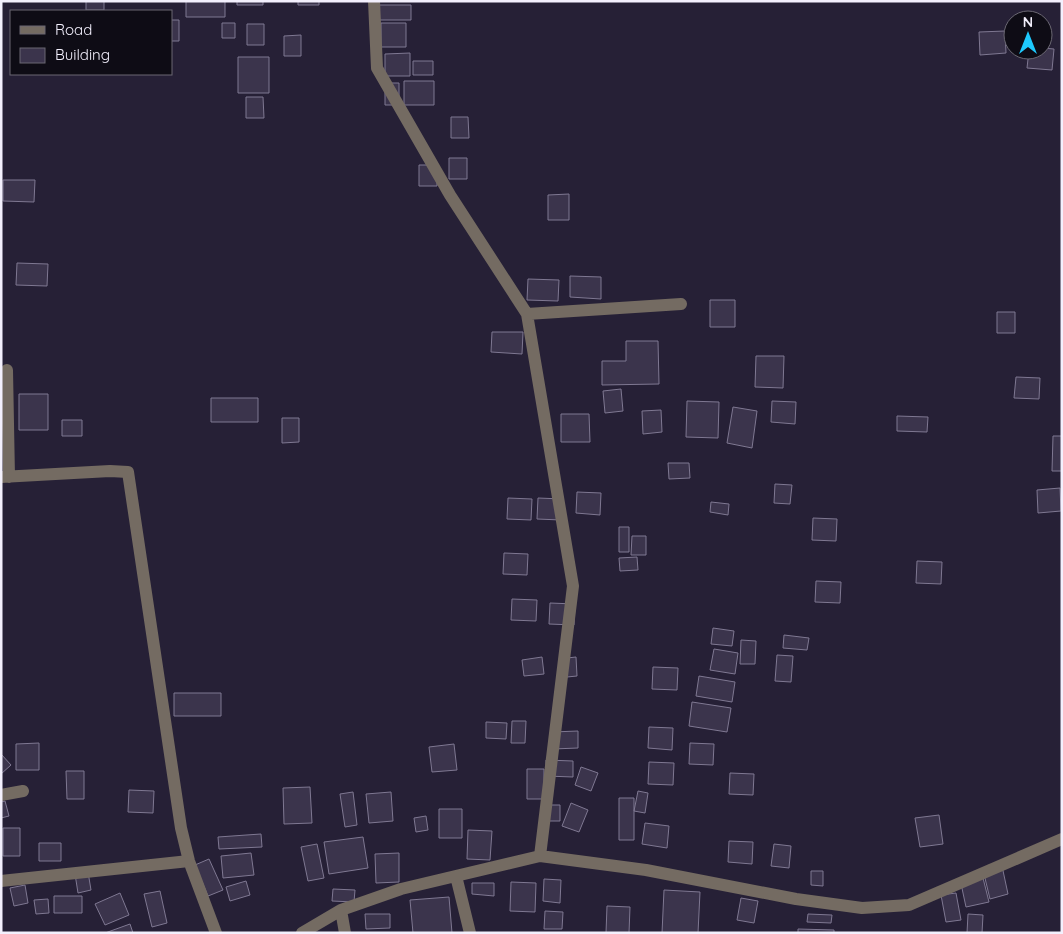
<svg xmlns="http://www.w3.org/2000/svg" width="1063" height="934" font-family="Quicksand,sans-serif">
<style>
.building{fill:#3b344c;stroke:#7f7892}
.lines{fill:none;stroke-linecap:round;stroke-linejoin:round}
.minor{stroke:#746b62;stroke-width:12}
</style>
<rect width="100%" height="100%" fill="#262036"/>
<path class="building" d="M86,1H104V10H86Z
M186,1H225V17H186Z
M237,1H263V5H237Z
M298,1H319V5H298Z
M375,5H411V20H375Z
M171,20H179V41H171Z
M222,23H235V38H222Z
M381,23H406V47H381Z
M247,24H264V45H247Z
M1005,31L1006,53L980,55L979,32Z
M301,35V56H284V36Z
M1043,48L1054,49L1052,70L1027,68L1029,50Z
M410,53V76H385V54Z
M238,57H269V93H238Z
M413,61H433V75H413Z
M404,81H434V105H404Z
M385,83H399V105H385Z
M246,97H263L264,118H246Z
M451,117H468L469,138H451Z
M449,158H467V179H449Z
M419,165H437V186H419Z
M3,180H35L34,202L3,201Z
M569,194V220H548V195Z
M17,263L48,264L47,286L16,285Z
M570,276L601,277V299L570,297Z
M528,279L559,280L558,301L527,300Z
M710,300H735V327H710Z
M997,312H1015V333H997Z
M492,332H523L522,354L491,352Z
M626,341H658L659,384L602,385V361H626Z
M756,356H784L783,388L755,387Z
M1016,377L1040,378L1039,399L1014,398Z
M621,389L623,411L605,413L603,391Z
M19,394H48V430H19Z
M211,398H258V422H211Z
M687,401L719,402L718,438L686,437Z
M772,401L796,402L795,424L771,422Z
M733,407L757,411L752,448L727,443Z
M661,410L662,432L643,434L642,411Z
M561,414H589L590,442H561Z
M897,416L928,417L927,432L897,431Z
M282,418H299V442L282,443Z
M62,420H82V436H62Z
M1053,436H1062V471H1052Z
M668,463H689L690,478L669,479Z
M775,484L792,485L790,504L774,503Z
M1060,488L1061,511L1038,513L1037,490Z
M577,492L601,493L600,515L576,513Z
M508,498L532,499L531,520L507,519Z
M538,498L562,499L561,520L537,519Z
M711,502L729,504L728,515L710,512Z
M813,518L837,519L836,541L812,540Z
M619,527H629V552H619Z
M632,536H646V555H631Z
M504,553L528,554L527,575L503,574Z
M637,557L638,570L620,571L619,558Z
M917,561L942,562L941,584L916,583Z
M816,581L841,582L840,603L815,602Z
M512,599L537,600L536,621L511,620Z
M550,603L575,604L574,625L549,624Z
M713,628L734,631L732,646L711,644Z
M784,635L809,638L807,650L783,648Z
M741,640L756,641L755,664H740Z
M714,649L738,653L735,674L710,670Z
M777,655L793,656L791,682L775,681Z
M542,657L544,674L524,676L522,660Z
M576,657L577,676L567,677V658Z
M653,667L678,668L677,690L652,689Z
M699,676L735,682L732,702L696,696Z
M174,693H221V716H174Z
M692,702L731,708L727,732L689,726Z
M512,721H526L525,743H511Z
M486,722L507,723L506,739L486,738Z
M649,727L673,728L672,750L648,748Z
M578,731V748L553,749L552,732Z
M39,743V770H16V744Z
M690,743L714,744L713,765L689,764Z
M454,744L457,770L432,772L429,747Z
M1,754L11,765L1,774Z
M546,760L573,761V777L546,776Z
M649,762L674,763L673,785L648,784Z
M581,767L598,773L591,791L575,785Z
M527,769H544V799H527Z
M66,771H84V799H67Z
M730,773L754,774L753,795L729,794Z
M310,787L312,823L284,824L283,788Z
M129,790L154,791L153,813L128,812Z
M638,791L648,793L645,813L634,811Z
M353,792L357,825L345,827L340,794Z
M391,792L393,821L369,823L366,794Z
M619,798H634V840H619Z
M5,801L9,816L1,818V802Z
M571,803L588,810L579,832L562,826Z
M549,805H560V821H548Z
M439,809H462V838H439Z
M939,815L943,844L920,847L915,818Z
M426,816L428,830L416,832L414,818Z
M645,823L669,826L667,848L642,844Z
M3,828H20V856H3Z
M468,830L492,831L490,860L467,859Z
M261,834L262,847L219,849L218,837Z
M363,837L368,868L329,874L324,842Z
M729,841L753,842L752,864L728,862Z
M39,843H61V861H39Z
M317,844L324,878L308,881L301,847Z
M774,844L791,846L789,868L771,866Z
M251,853L254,875L223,878L221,856Z
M399,853V882L376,883L375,854Z
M209,859L223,890L208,896L195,865Z
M1002,866L1008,894L990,899L983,870Z
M811,871H823V886L811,885Z
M88,872L91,890L78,893L75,874Z
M982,874L989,902L966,907L960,879Z
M544,879L561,880L560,903L543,901Z
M246,881L250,895L230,901L226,887Z
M511,882L536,883L535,912L510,911Z
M472,883H494V896L472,894Z
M25,885L28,903L14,906L10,888Z
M333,889L355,890L354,902L332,901Z
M664,890L700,892L698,933H662Z
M160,891L167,923L152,927L144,894Z
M120,893L129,915L105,925L95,904Z
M956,893L961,920L946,922L941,895Z
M54,896H82V913H54Z
M449,897L452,933H413L410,900Z
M741,898L758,901L754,923L737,920Z
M48,899L49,913L36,914L34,900Z
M607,906L630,907L629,933H606Z
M545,911L563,912L562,929H544Z
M365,914H390V928L366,929Z
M808,914L832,915L831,923L807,922Z
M968,914L983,915L982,933H967Z
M130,924L133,933H105Z
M798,929L834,930V933H798Z"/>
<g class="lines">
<path class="minor" d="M374,1L377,68L450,195L527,314L573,586L540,856
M527,314L681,304
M7,370L9,477
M1,477L110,471L128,472L181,828L189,861L216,933
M1,795L23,791
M456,876L470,933
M1,881L189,861
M341,910L345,933
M302,933L341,910L401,889L540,856L646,870L796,899L862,908L909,905L1062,839"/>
</g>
<rect width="1063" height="934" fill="none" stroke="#f3f0fd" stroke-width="5"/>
<rect x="10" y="10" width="162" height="65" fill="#0e0c15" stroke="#6a6772"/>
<rect x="20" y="26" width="25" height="8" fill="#746b62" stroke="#6a6772"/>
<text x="55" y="35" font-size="15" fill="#f3f0fd">Road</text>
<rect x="20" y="48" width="25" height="15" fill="#3b344c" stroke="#6a6772"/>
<text x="55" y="60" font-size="15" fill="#f3f0fd">Building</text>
<g transform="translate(1028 35)"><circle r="24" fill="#0e0c15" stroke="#6a6772"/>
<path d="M0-4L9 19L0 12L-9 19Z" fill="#1ec9fd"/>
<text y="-8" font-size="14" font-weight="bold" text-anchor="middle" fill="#f3f0fd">N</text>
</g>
</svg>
